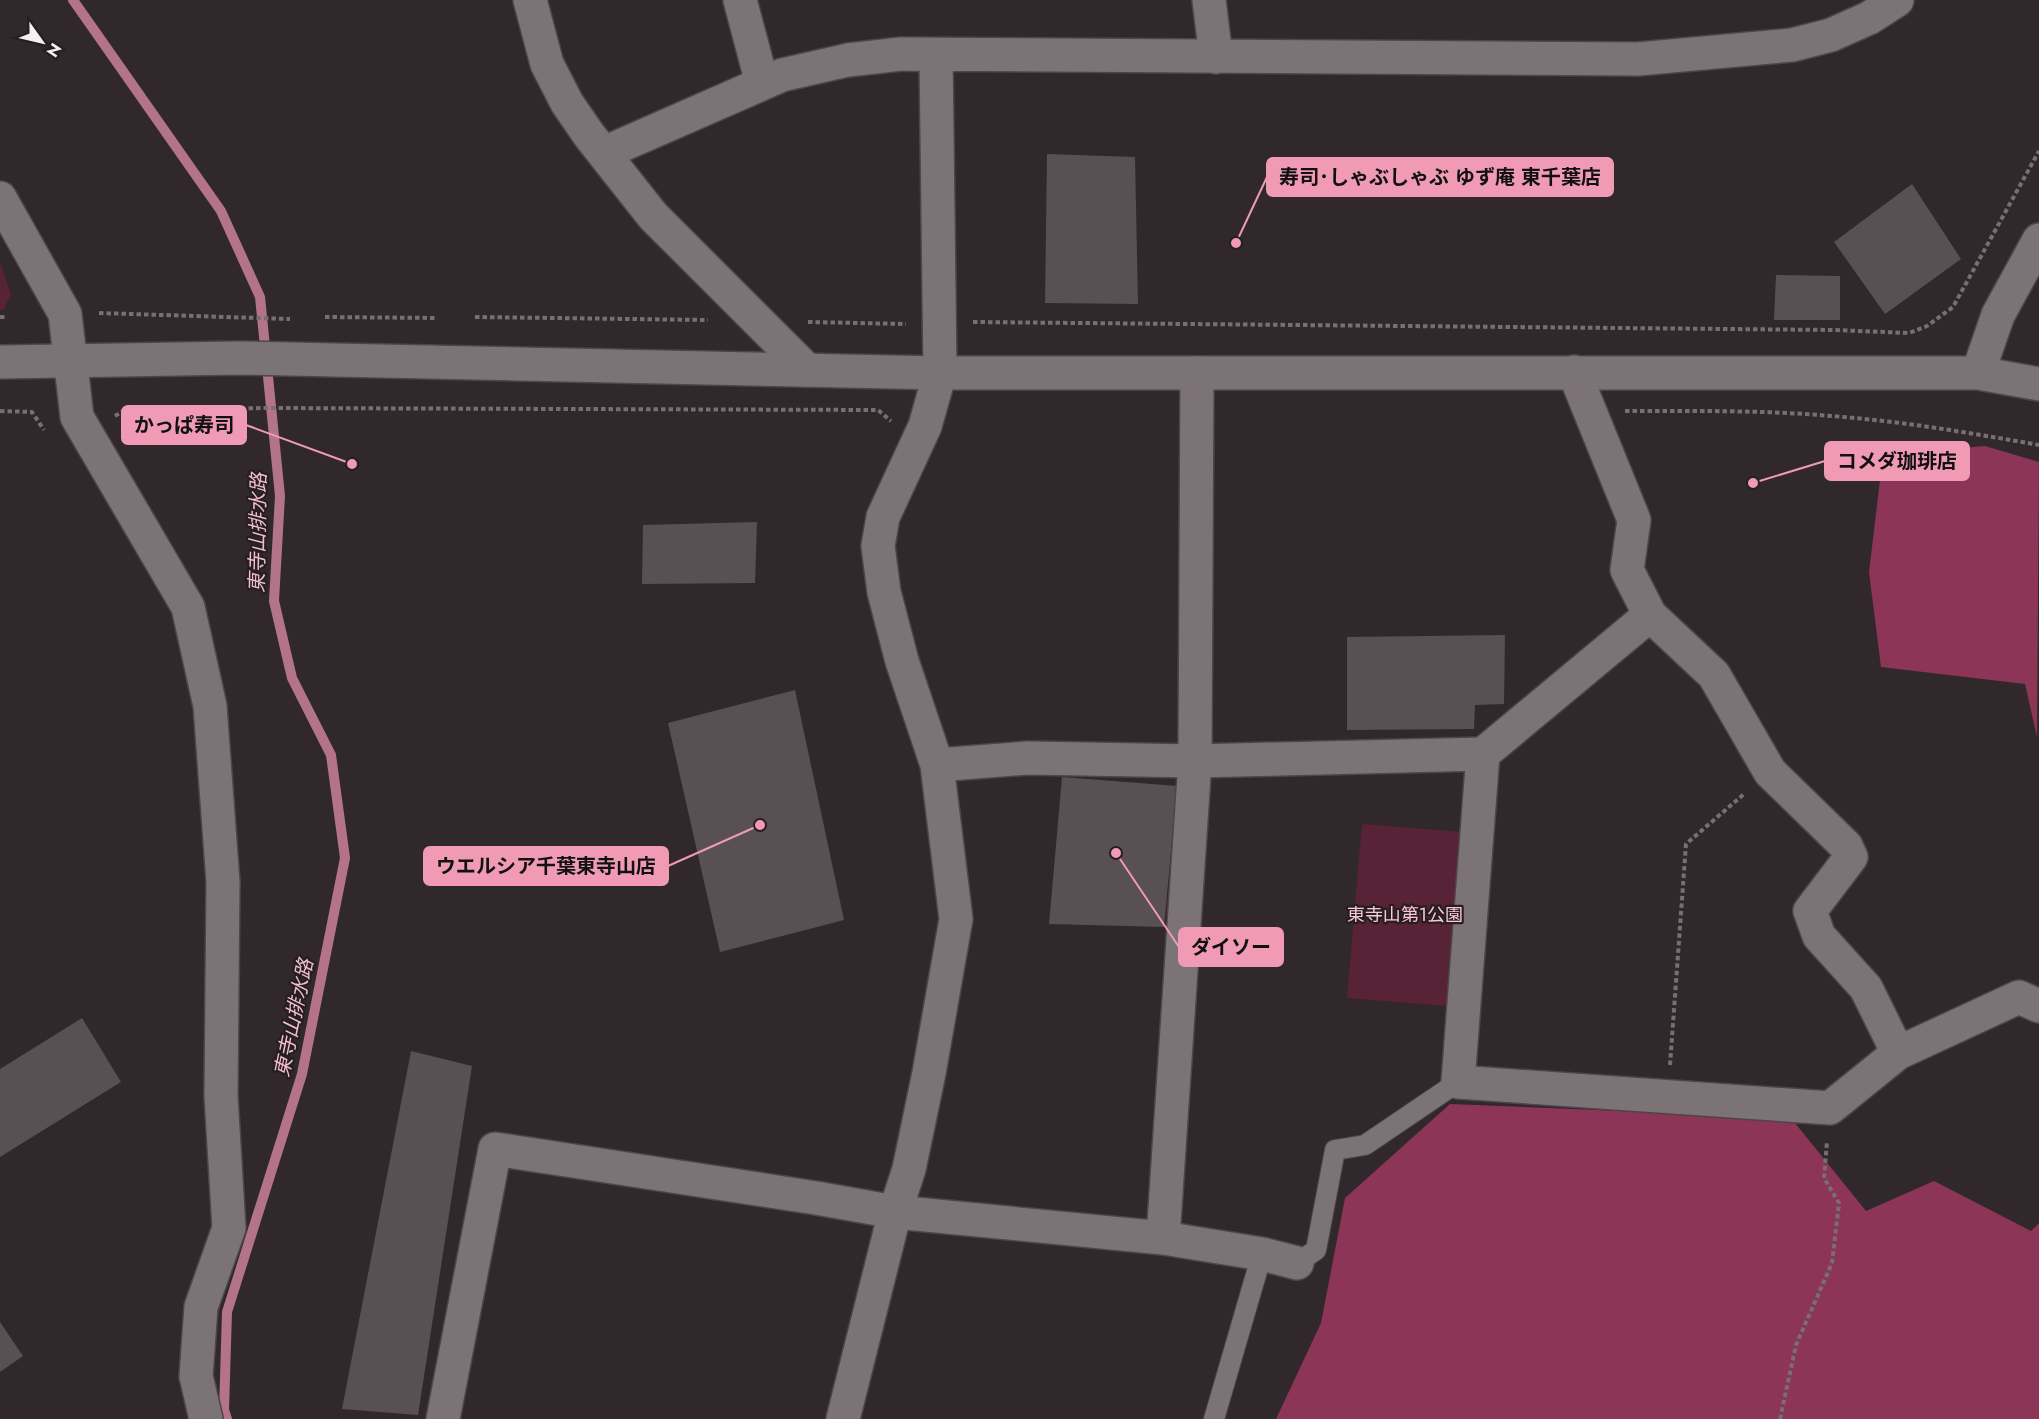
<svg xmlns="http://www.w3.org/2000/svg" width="2039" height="1419" font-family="Jost,'Noto Sans JP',sans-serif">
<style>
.green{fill:#582337}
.forest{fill:#8c3557}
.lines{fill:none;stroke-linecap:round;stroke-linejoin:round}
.stream{stroke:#b2738b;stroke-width:10}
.building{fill:#595053}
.service-casing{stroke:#4c4648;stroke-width:22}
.minor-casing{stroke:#4c4648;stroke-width:36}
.tertiary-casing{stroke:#4c4648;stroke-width:36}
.path{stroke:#777072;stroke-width:4;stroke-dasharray:4.5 3;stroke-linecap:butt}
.service{stroke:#7c7376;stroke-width:20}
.minor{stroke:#7c7376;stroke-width:33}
.tertiary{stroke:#7c7376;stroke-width:33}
.labels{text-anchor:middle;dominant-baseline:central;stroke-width:4.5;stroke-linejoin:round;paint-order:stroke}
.park-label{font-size:18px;fill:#fac7d6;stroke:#261e20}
.water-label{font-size:20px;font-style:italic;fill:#f1becd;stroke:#261e20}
.leader{fill:none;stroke:#f09ab6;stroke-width:2}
.callout-dot{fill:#f09ab6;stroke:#261e20;stroke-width:2}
.callout{fill:#f09ab6;stroke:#f09ab6;stroke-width:2}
.callout-label{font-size:20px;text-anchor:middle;font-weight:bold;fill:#111}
</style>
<rect width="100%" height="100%" fill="#30282a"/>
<path class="green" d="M0,261L11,295L3,310H0Z
M1362,824L1463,832L1448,1006L1347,998Z"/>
<path class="forest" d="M1985,446L2039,462L2037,737L2025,684L1881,667L1869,572L1883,455Z
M1450,1104L1791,1118L1866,1211L1934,1181L2031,1231L2039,1223V1419H1276L1321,1323L1345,1198Z"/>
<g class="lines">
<path class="stream" d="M73,0L221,211L260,297L280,496L274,601L292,678L331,755L345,858L302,1074L227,1312L224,1410L227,1419"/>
</g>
<path class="building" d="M1047,154L1135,157L1138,304L1045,303Z
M1912,184L1961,259L1885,314L1834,242Z
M1776,275L1840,276V320H1774Z
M757,522L755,583L642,584L643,525Z
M1505,635L1504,704L1475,705L1474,729L1347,730V637Z
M795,690L844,920L720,952L668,723Z
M1062,777L1177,786L1164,927L1049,924Z
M82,1018L121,1082L0,1157V1069Z
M411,1051L472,1066L418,1415L342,1409Z
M0,1322L23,1356L0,1372Z"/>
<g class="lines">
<g class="service-casing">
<path id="service" d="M1297,1263L1316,1250L1335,1150L1365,1145L1458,1082
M1214,1419L1262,1254"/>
</g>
<g class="minor-casing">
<path id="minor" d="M530,0L547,64L567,103L589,135L653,216L807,370
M740,0L762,83
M1209,0L1216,57
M604,153L782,75L848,60L901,54L1638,59L1792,45L1831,35L1869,18L1897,0
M0,198L65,314L77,417L188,607L210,706L223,882L221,1096L229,1228L201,1307L196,1376L206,1419
M1650,615L1714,675L1770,772L1846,846L1851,857L1810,911L1819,936L1866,988L1898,1053
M1483,754L1458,1082L1830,1108L1898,1053L2019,997L2039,1006
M937,765L1028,758L1195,761L1483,754L1650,615L1627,570L1634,520L1574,372
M1163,1238L1195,761L1197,373
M443,1419L495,1149L816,1198L895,1212L1163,1238L1262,1254L1297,1263
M843,1419L895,1212L909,1169L929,1073L956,919L937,765L902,661L884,592L878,546L883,517L925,426L940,373L936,55"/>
</g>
<g class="tertiary-casing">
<path id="tertiary" d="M0,362L239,358L940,373H1978L2039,384
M1978,373L1998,315L2039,240"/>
</g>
<path class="path" d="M99,313L290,319
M0,317H7
M325,317L437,318
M475,317L708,320
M808,322L906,324
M973,322L1834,330L1909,333L1927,326L1953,307L2039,151
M0,411L32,412L44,430
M1625,411C1694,411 1763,410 1831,416C1901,421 1970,433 2039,445
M115,416L123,411L265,408L878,410L891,421
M1670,1065L1686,844L1744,794
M1780,1419L1796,1345L1832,1263L1839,1203L1824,1178L1827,1142"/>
<use href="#service" class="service"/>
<use href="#minor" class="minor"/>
<use href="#tertiary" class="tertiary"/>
</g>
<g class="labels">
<g class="park-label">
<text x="1405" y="915">東寺山第1公園</text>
</g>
<g class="water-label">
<text transform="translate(258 533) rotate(-89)">東寺山排水路</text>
<text transform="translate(294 1018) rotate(-78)">東寺山排水路</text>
</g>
</g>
<path class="leader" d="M1236 243L1267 177M352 464L246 425M1753 483L1825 461M760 825L668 866M1116 853L1179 947"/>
<g class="callout-dot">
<circle cx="1236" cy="243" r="6"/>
<circle cx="352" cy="464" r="6"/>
<circle cx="1753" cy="483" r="6"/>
<circle cx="760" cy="825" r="6"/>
<circle cx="1116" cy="853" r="6"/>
</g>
<g class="callout">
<rect x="1267" y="158" width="346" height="38" rx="6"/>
<rect x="122" y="406" width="124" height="38" rx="6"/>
<rect x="1825" y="442" width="144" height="38" rx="6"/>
<rect x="424" y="847" width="244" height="38" rx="6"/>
<rect x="1179" y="928" width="104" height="38" rx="6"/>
</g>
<g class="callout-label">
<text x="1440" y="184">寿司･しゃぶしゃぶ ゆず庵 東千葉店</text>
<text x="184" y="432">かっぱ寿司</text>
<text x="1897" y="468">コメダ珈琲店</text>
<text x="546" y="873">ウエルシア千葉東寺山店</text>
<text x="1231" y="954">ダイソー</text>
</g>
<g transform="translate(42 42) rotate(124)" stroke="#261e20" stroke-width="4.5" paint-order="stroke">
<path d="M0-4.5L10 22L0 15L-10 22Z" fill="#f5eff1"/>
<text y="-9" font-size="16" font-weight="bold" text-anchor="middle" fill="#f5eff1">N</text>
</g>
</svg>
